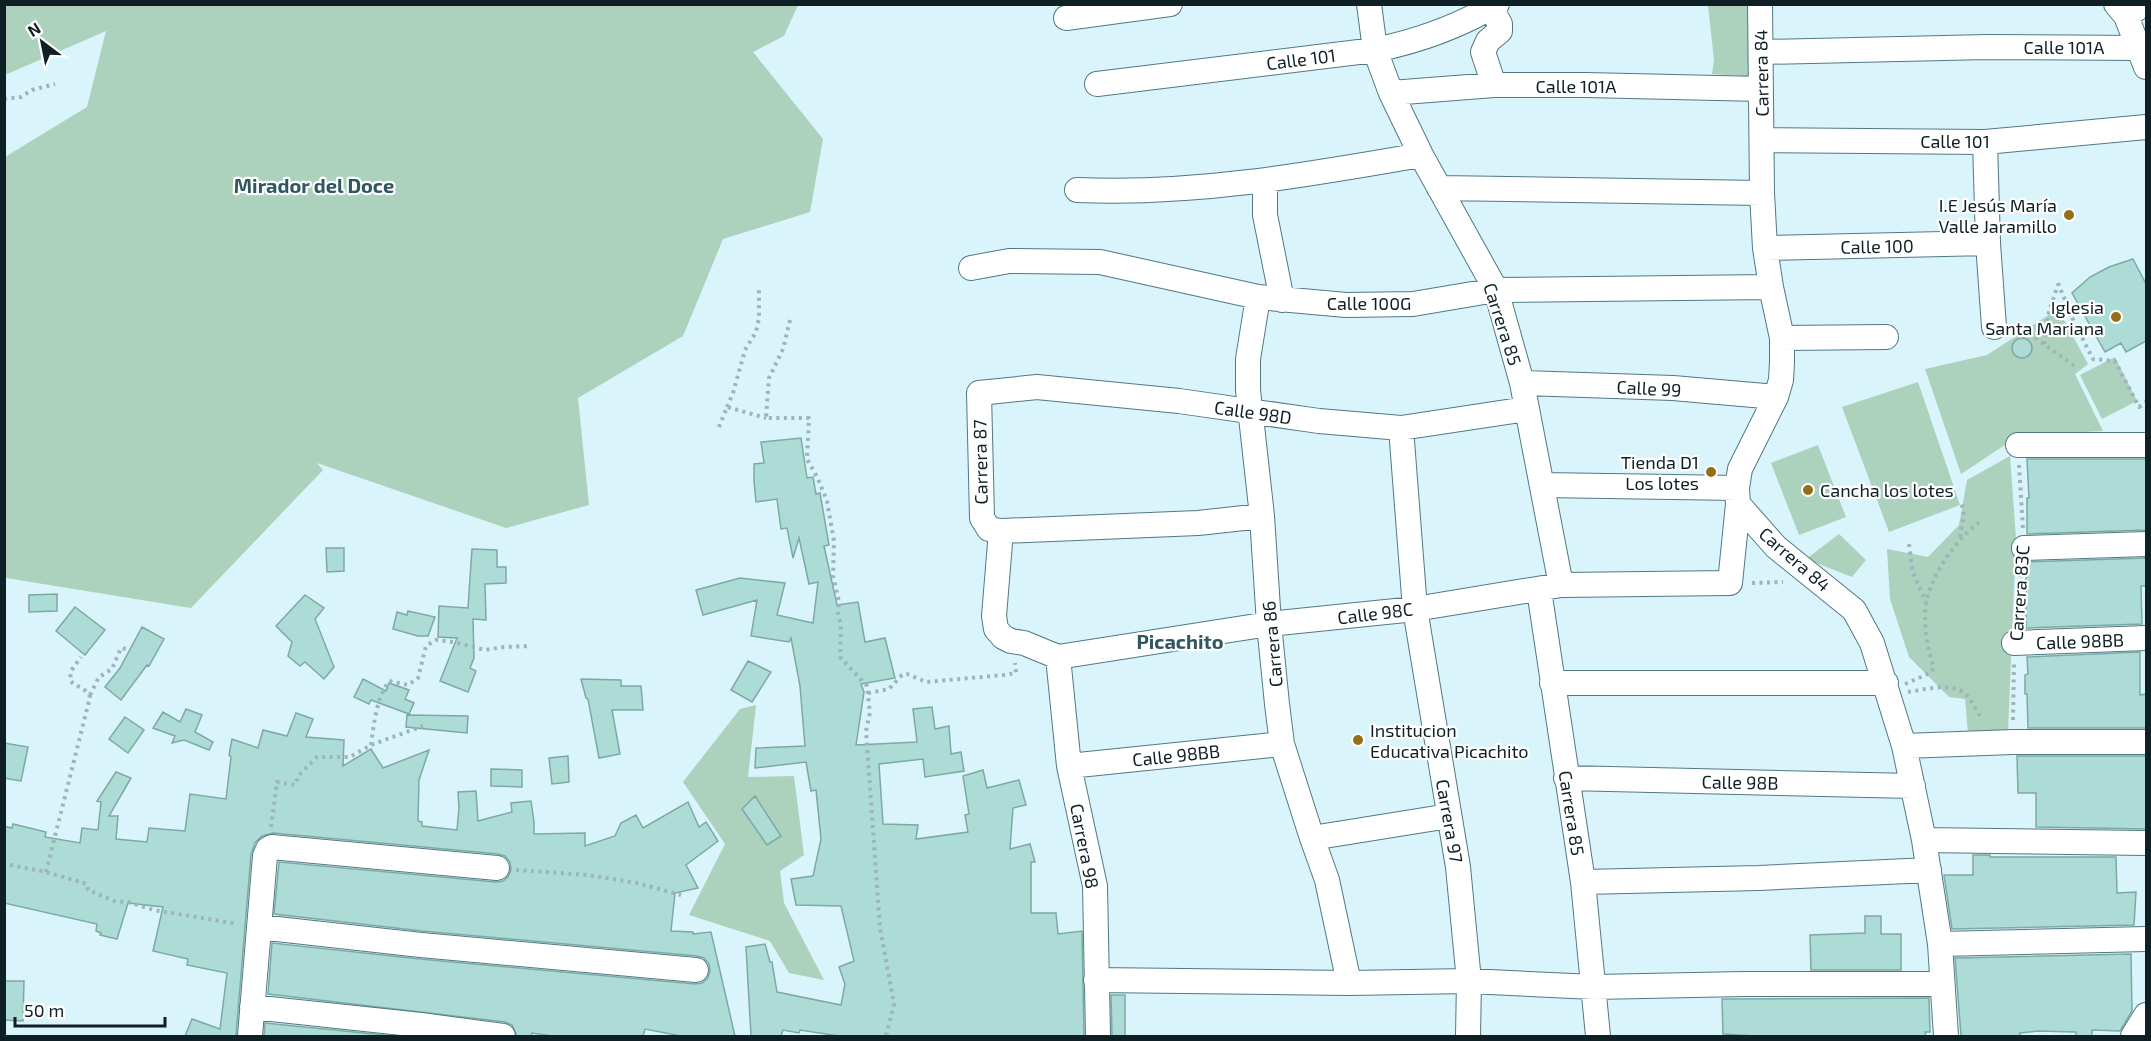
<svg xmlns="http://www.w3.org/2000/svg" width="2151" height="1041" font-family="'Exo 2',sans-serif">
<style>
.green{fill:#acd1bd}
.building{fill:#addbd6;stroke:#7da9a5;stroke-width:1.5}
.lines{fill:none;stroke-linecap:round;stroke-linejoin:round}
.minor-casing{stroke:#507983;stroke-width:26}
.path{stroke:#9cb4ba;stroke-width:4;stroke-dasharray:3 4.5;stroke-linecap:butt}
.minor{stroke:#fff;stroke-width:24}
.poi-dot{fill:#956e18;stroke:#fff;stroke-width:2}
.labels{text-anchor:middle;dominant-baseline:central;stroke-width:4.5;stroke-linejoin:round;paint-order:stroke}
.street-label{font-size:18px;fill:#0f2024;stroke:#fff}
.poi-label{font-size:18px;fill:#0f2024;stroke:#fff;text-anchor:end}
.neighbourhood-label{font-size:20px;font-weight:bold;fill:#2f5761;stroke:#fff}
</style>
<rect width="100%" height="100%" fill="#daf4fb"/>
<path class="green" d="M5,4L798,5L784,36L753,52L823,139L810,212L723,239L683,336L578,398L589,505L506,528L317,463L323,470L191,608L6,578L4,577L5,157L87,107L106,31L5,75Z
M1708,5H1750L1755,77L1712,74L1714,60Z
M2058,309L2088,364L2075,374L2103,431L2020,435L1961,474L1925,369L1987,355Z
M2115,357L2137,401L2102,419L2080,375Z
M1918,382L1960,505L1889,532L1842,407Z
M1818,445L1846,517L1799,535L1771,463Z
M2010,456L2016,538L2008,733H1968L1965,699L1949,697L1909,657L1890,599L1887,549L1928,557L1959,525L1967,480Z
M1839,534L1866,560L1852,577L1806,559Z
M756,705L748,777L794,776L804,855L780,871L784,903L824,980L789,973L770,941L689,915L725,844L683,782L740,709Z"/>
<path class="building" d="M2133,259L2146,284V341L2126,352L2121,343L2105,352L2072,293L2090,277L2109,267Z
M2012 348a10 10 0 1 1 20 0a10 10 0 1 1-20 0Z
M801,438L807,478L813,477L816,494L820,493L829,545L824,546L837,605L858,602L865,642L885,638L895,678L861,684L864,692L856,745L917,742L913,709L932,707L935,729L949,726L951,754L961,752L964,771L925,777L923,759L879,764L883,824L918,825L916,839L968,832L965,815L969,814L963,776L983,770L987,788L1019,780L1026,805L1013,808L1010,849L1030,844L1035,862H1031V913H1056L1058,934L1082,931L1084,1036H839L800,1030L799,1033L783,1030L781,1036H751L746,947L765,944L770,962H772L777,992L841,1005L845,984L839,967L854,961L841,906L796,905L791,879L813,876L821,839L816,790L811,791L806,762L755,768L756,748L805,746L800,686L791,638L789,642L751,636L757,600L703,615L696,590L740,578L785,583L777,615L813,623L818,582L809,584L799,538L793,558L787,528L781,529L777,499L756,502L754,481V464L764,463L761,442Z
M2027,459H2146V530L2027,534V498H2029Z
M326,548H344V571L327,572Z
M472,549L497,550V567H506V583L485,584L486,620L473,619L474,658L470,668L476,671L468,692L440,681L457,638L438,637L439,606L468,608Z
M2146,558V586H2141L2142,624L2026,628V562Z
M57,594V611L29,612V595Z
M305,595L324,608L315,619L334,667L324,679L305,662L300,666L288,656L292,642L276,626Z
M75,607L105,630L85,655L56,631Z
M408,611L435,617L428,636H418L393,629L397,612L407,615Z
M142,627L164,639L149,666L147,665L121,700L105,687L120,668Z
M2140,652V695L2146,694V728H2028L2027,694H2025V675L2028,674L2027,657Z
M748,661L771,672L752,702L731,690Z
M363,679L386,691L389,683L409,690L405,699L414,703L409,714L371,700L369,704L354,697Z
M581,679L621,680V686H641L643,710H612L620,754L599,758L588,699L586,698Z
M186,709L202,715L195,732L213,742L209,750L184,740L172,743L175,736L153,728L163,712L180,722Z
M296,713L313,719L306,737L344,740L343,766L371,749L383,768L429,750L419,780L418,821L422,822V826L457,830L459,808L458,792L476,791L478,821L512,812L511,803L531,801L534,822V834L585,833V846L615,836L621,823L636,815L643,828L688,802L699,827L706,822L718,841L686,865L698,888L675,893L671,931L693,932V934L711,932L735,1036H681L645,1029L643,1036H553L532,1033L531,1036H517L512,1025L505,1022L268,994L272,943L420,959L695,984L702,983L708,978L710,971L709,964L704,958L697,956L422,931L274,914L279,862L496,882L503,881L508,877L511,870L510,862L505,856L498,854L273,833L262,836L255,843L251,855L236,1036H185L192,1019L220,1029L227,973L187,965L188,959L153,951L163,907L128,903L117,939L100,935L101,933L96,931L97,924L4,903V826L12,828L13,824L46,832L45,837L80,843L82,828L98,830L101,802L97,801L116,772L131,778L109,816H118L116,839L147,842L149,828L185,831L190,794L226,799L231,757L229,755L232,739L258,748L263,730L287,736Z
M407,715L468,716L467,733L406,727Z
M125,717L144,730L128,753L109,739Z
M4,743L28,747L21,781L4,778Z
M568,756L569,782L552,784L549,758Z
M2017,756H2146V829L2036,827V793H2018Z
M491,769L522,770V787L491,786Z
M755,796L781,836L767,845L742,809Z
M1973,855H1990V857H2116L2117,893L2136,892L2134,925L1952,929L1944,875H1973Z
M1865,916H1881V934H1901V970H1811L1810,935L1865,933Z
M2131,954L2132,1011L2120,1031L2092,1030V1036H2076V1032L2038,1031L2020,1033V1036H1961L1955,958Z
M4,981H24L23,1021L4,1020Z
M1111,995H1125V1036H1112Z
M1929,998L1930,1032H1925L1926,1036H1756L1723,1034L1722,999Z
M265,1023L394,1036H264Z"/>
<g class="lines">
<g class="minor-casing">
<path id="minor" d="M1369,4L1375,50L1391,93L1421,155L1496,290L1522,383L1561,585
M1760,4L1762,193L1765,248L1771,287L1782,338V362L1781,380L1776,397L1740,469L1737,488L1738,504L1776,547L1854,610L1872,643L1904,746L1924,840L1940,944L1946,1036
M2116,4L2126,16L2146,67
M1491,8L1500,24V31L1488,41L1483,52L1494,85
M2126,16L2144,4
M1066,18L1170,4
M1762,52L1988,47L2140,48
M1097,84L1375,50C1419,41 1458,27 1497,4
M1391,93L1494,85H1586L1761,89
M1762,140L1985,142L2146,127
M1985,142L1988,243L1994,327
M1265,181V215L1282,300
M1439,188L1762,193
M1077,190C1193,195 1307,175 1421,155
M1765,248L1988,243
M971,268L1009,261L1100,262L1258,297L1346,305L1413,304L1496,290L1771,287
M1258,297L1248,359V390L1262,516L1269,624L1277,704L1282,744L1312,838L1327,880L1349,983
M1782,338L1886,337
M1522,383L1673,388L1776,397
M1526,409L1401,428L1319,421L1179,401L1037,387L979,393L982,518L989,529L1001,531L994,616L996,629L1003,637L1011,641L1024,643L1058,657L1269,624L1415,609L1561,585L1730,583L1738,504
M1401,428L1415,609L1458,867L1469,981L1468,1036
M2018,445H2146
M1542,485L1737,488
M1001,531L1198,523L1262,516
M2024,548L2146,544
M1539,590L1583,882L1598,1036
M2014,643L2146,638
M1058,657L1069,766L1095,886L1098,1036
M1552,683H1886
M1904,746L2013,742H2146
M1069,766L1282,744
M1566,778L1913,786
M1312,838L1449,816
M1924,840L2146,843
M1583,882L1759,878L1929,870
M259,927L421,945L696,970
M1940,944L2146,939
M1096,980L1349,983L1469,981L1594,987L1744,984H1942
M252,1007L421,1025L503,1036
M250,1036L265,856L268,849L272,847L282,848L497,868
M2133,1036L2146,1015"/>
</g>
<path class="path" d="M4,99L21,97L32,90L55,84
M2058,283L2074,322L2093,359L2115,361L2139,407L2146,402
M790,320L783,349L769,378L766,418H809L807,459L818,479L827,501L834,541L833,576L839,602L838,613L841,625L840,657L867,686L870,713L866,731L880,928L894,1004L886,1036
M2013,332L2021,338L2026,331L2077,368
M2044,344L2049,312L2058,284
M727,407L733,393L745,350L756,332L759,318V289
M719,427L727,407L766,418
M2019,465L2023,529
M1960,537L1964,515L1961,500
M1909,544L1913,573L1926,602
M1752,583L1783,582
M2016,622L2021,569
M1905,684L1930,673L1934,667C1927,649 1923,622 1926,603C1932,573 1956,540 1979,522
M1908,692C1924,690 1950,682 1964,693C1971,698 1975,709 1980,716
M868,693L889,689L902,675L907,674L926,682L1004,675L1016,673L1015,663
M90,695L99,677L112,669L121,648L126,649
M2013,720L2014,662
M371,745C374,723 376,700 389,681L408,685L418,678L426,646L436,640L453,642L485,650L504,647L531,646
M271,827L277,782L295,785L299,775L317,757H350L371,745L423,726
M10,865L46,872L87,884L88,890L114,901L128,902L154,910L238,924
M516,870L588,875L637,883L681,895
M46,872L90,697C85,686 76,688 70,680L71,671L81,657"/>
<use href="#minor" class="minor"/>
</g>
<g class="poi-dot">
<circle cx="2069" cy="215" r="6"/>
<circle cx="2116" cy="317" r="6"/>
<circle cx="1711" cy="472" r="6"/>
<circle cx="1808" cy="490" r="6"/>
<circle cx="1358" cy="740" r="6"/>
</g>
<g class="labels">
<g class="street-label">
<text x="2064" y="47">Calle 101A</text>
<text transform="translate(1301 59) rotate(-7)">Calle 101</text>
<text transform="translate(1761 73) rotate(-91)">Carrera 84</text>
<text x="1576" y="86">Calle 101A</text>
<text x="1955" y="141">Calle 101</text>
<text transform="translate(1877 246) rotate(-1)">Calle 100</text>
<text x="1369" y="303">Calle 100G</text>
<text transform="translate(1503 324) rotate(72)">Carrera 85</text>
<text transform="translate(1649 388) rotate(3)">Calle 99</text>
<text transform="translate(1253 412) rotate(8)">Calle 98D</text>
<text transform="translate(980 462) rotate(-91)">Carrera 87</text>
<text transform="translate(1795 559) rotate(41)">Carrera 84</text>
<text transform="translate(2019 593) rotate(-86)">Carrera 83C</text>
<text transform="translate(1375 613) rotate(-7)">Calle 98C</text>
<text transform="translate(2080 641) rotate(-2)">Calle 98BB</text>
<text transform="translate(1272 644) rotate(-95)">Carrera 86</text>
<text transform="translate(1176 755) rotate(-6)">Calle 98BB</text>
<text transform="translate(1740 782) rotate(1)">Calle 98B</text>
<text transform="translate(1572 813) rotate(81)">Carrera 85</text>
<text transform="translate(1450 821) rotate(80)">Carrera 97</text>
<text transform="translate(1085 846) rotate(79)">Carrera 98</text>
</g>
<g class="poi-label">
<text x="2057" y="205">I.E Jesús María<tspan x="2057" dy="21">Valle Jaramillo</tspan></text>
<text x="2104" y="307">Iglesia<tspan x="2104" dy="21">Santa Mariana</tspan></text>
<text x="1699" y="462">Tienda D1<tspan x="1699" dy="21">Los lotes</tspan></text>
<text x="1820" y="490" text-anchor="start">Cancha los lotes</text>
<text x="1370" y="730" text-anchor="start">Institucion<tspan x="1370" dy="21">Educativa Picachito</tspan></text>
</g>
<g class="neighbourhood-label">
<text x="314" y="185">Mirador del Doce</text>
<text x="1180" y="641">Picachito</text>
</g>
</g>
<rect width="2151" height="1041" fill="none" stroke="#0f2024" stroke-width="12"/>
<g transform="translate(42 42) rotate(328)" stroke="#ffffff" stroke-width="4.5" paint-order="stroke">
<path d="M0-4.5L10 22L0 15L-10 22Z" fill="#0f2024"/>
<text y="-9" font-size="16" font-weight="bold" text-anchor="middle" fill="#0f2024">N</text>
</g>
<path d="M15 1017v9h150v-9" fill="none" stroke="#0f2024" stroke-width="3"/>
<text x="24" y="1017" font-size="18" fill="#0f2024" stroke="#ffffff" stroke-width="4.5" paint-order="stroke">50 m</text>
</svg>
